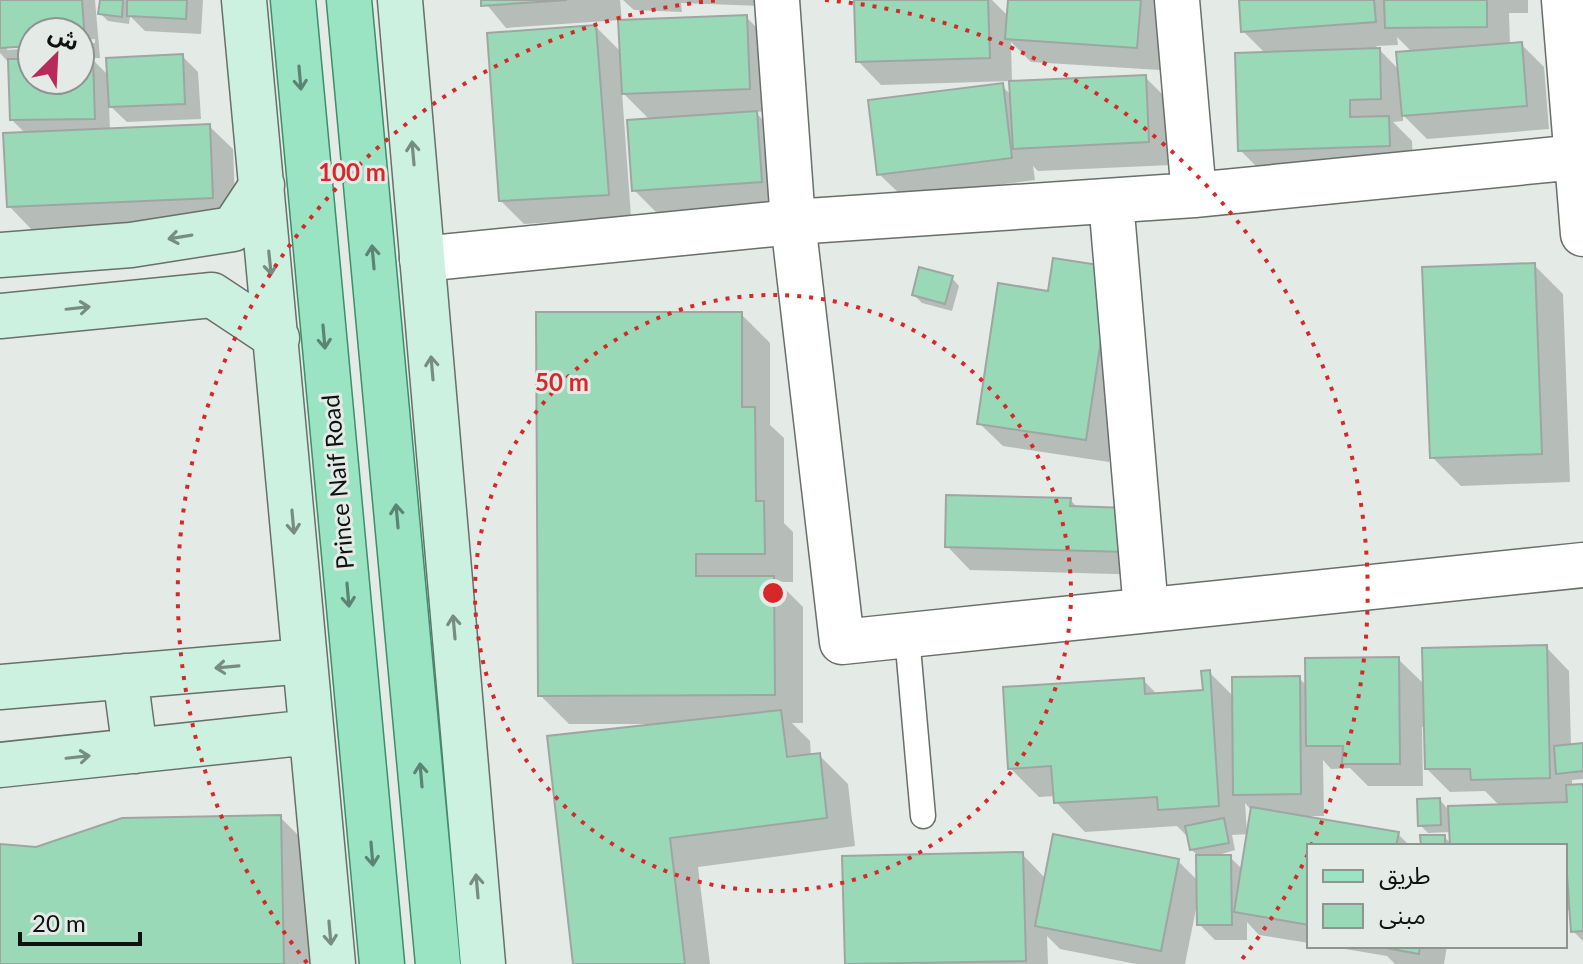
<svg xmlns="http://www.w3.org/2000/svg" width="1583" height="964" font-family="Lato,'Noto Sans Arabic',sans-serif">
<style>
.shadow{fill:#0003;fill-rule:evenodd}
.building{fill:#99d9b8;stroke:#9fa6a2;stroke-width:2}
.lines{fill:none;stroke-linecap:round;stroke-linejoin:round}
.lane-casing{stroke:#696f6b;stroke-width:27}
.street-casing{stroke:#696f6b;stroke-width:47}
.secondary-casing{stroke:#696f6b;stroke-width:47}
.primary-casing{stroke:#3d8e6a;stroke-width:47}
.lane{stroke:#fff;stroke-width:24}
.street{stroke:#fff;stroke-width:44}
.secondary{stroke:#ccf1e1;stroke-width:44}
.primary{stroke:#9ae3c3;stroke-width:44}
.oneway{stroke:#5b8572}
.oneway2{stroke:#778d83}
.ring{fill:none;stroke:#d62828;stroke-width:4;stroke-dasharray:4 8}
.labels{text-anchor:middle;dominant-baseline:central;stroke-width:6;stroke-linejoin:round;paint-order:stroke}
.street-label{font-size:24px;fill:#0f1210;stroke:#e4ebe7}
.centre{fill:#d62828;stroke:#e4ebe7;stroke-width:4}
.ring-label{font-size:24px;text-anchor:middle;font-weight:bold;fill:#d62828;stroke:#e4ebe7;stroke-width:6;stroke-linejoin:round;paint-order:stroke}
</style>
<rect width="100%" height="100%" fill="#e4ebe7"/>
<path class="shadow" d="M0,0H95L100,58H91L109,76L182,56L198,72L201,119L127,122L109,105L110,130L209,126L233,149L236,221L32,230L9,206L26,134L12,120L10,64L0,53ZM32,32H80V40L95,39V43L80,44V80H32V48L7,50V46L32,44Z
M102,0H203L201,34L145,31L130,16L129,24L108,21L101,14Z
M483,0H620L622,22L746,17L769,40L772,111L755,112L780,136L784,204L657,213L634,190L650,120L622,92L631,217L524,224L501,201L596,27L622,53L620,20L506,28Z
M623,0H762V6L681,3L682,12L634,10Z
M856,0H992L1009,17L1010,0H1154L1164,10L1160,70L1031,62L1011,42L1012,83L1145,77L1168,100L1171,165L1038,171L1033,166L1035,180L903,197L879,174L1002,86L1012,96L1011,81L881,85L858,61Z
M1241,0H1528V13H1509L1510,45L1521,44L1544,67L1549,129L1427,139L1403,115V121L1393,122L1412,141L1413,168L1263,173L1240,150L1266,54L1243,31ZM1397,37L1412,52L1400,71L1376,46L1398,45Z
M1534,265L1563,294L1570,482L1461,486L1432,457Z
M952,278L959,286L952,311L922,303L914,295Z
M1134,292L1109,462L1003,446L979,423L1050,293Z
M741,314L770,343V425L784,438V523L793,532V582H778L803,607V723H792L810,741L811,756L819,755L848,784L855,846L698,867L710,964H575L653,724H569L540,695Z
M1070,500L1150,575L970,570L947,546Z
M1546,647L1569,671L1571,746L1583,745V779L1572,780V786H1583V941L1573,931L1572,910H1565V846H1423L1444,837L1452,844L1451,832L1428,833L1420,825L1440,800L1447,808L1500,806L1485,791L1450,792L1427,769L1426,727H1422L1423,786H1368L1350,768L1331,769L1323,760L1324,816H1306L1398,834L1410,846H1309V943L1259,935L1247,922V940H1215L1199,924L1197,904L1185,964H1136L1060,949L1047,936L1048,964H847L844,858L1022,854L1046,879L1178,861L1199,882L1198,856L1191,849L1190,839L1177,826L1085,832L1056,802L1055,796L1039,797L1010,768L1143,680L1158,695L1205,692L1209,672L1234,697L1299,678L1308,687L1398,659L1425,685ZM1245,803L1252,811L1247,833ZM1249,834L1243,870L1230,857H1212L1235,850L1232,835Z
M280,817L309,846L312,964H0V849H36Z
M1327,946H1447L1444,964H1395L1387,956Z"/>
<path class="building" d="M0,0H82L85,42H80V32H32V46L0,48Z
M100,0H123L122,17L98,14Z
M127,0H187L186,19L127,16Z
M481,0H567L481,6Z
M854,0H988L990,58L856,62Z
M1008,0H1141L1137,48L1005,39Z
M1239,0H1374L1376,22L1241,32Z
M1384,0H1487V27L1385,28Z
M747,15L750,89L622,94L618,20Z
M596,25L609,195L499,201L487,33Z
M1522,42L1527,106L1402,116L1396,52Z
M1380,48L1381,99L1350,100V117L1389,116L1390,146L1238,151L1235,53Z
M183,54L185,104L109,107L106,58Z
M80,58H93L95,119L10,120L8,59H32V80H80Z
M1146,75L1149,142L1013,149L1009,81Z
M1003,83L1012,158L877,175L868,100Z
M757,111L762,182L632,191L627,120Z
M210,124L213,198L7,207L3,133Z
M1053,258L1112,267L1086,440L977,424L998,283L1048,291Z
M1535,263L1542,454L1430,458L1422,267Z
M919,267L953,276L945,304L912,295Z
M536,312H742V407H755L756,501H764L765,554H696V576H774L775,695L538,696Z
M946,495L1071,498L1070,506L1128,508L1127,552L945,547Z
M1547,645L1550,778L1471,780L1470,769H1425L1422,648Z
M1399,657L1400,764H1342L1343,746H1306L1305,658Z
M1210,670L1219,806L1158,810L1157,797L1054,803L1051,766L1008,769L1003,687L1144,678L1145,694L1203,690L1201,671Z
M1300,676L1301,794L1233,795L1232,677Z
M781,710L787,757L820,753L827,818L670,838L685,964H573L547,736Z
M1583,743V771L1556,774L1554,746Z
M1583,784V931L1571,932L1565,846H1450L1448,806L1567,802L1566,785Z
M1440,798L1441,825L1418,826L1417,799Z
M1251,807L1399,832L1396,846H1309V925L1234,912Z
M281,815L284,964H0V844L36,847L122,818Z
M1224,818L1229,843L1190,850L1185,826Z
M1053,834L1179,859L1161,951L1035,926Z
M1420,835H1445V846H1421Z
M1023,852L1026,961L845,964L842,856Z
M1196,855H1231L1232,925H1197Z
M1375,946H1420L1419,954Z"/>
<g class="lines">
<g class="lane-casing">
<path id="lane" d="M907,636L923,816"/>
</g>
<g class="street-casing">
<path id="street" d="M777,0L793,222L842,642L1583,565
M1177,0L1194,195
M1564,0L1583,234
M1111,201L1146,610
M422,259L793,222L1194,195L1577,157"/>
</g>
<g class="secondary-casing">
<path id="secondary" d="M244,0L333,964
M400,0L483,964
M0,255L131,245L233,229L262,185
M0,316L212,295L277,338
M125,676L135,751
M0,687L305,661
M0,765L311,732"/>
</g>
<g class="primary-casing">
<path id="primary" d="M293,0L382,964
M349,0L438,964"/>
</g>
<use href="#lane" class="lane"/>
<use href="#street" class="street"/>
<use href="#secondary" class="secondary"/>
<use href="#primary" class="primary"/>
</g>
<defs><path id="oneway-shaft" d="M-6 0H5M1.5-3L5.5 0L1.5 3" fill="none" stroke-width="1.6" stroke-linecap="round" stroke-linejoin="round" transform="scale(2)"/></defs>
<g class="oneway">
<use href="#oneway-shaft" transform="translate(300 78) rotate(85)"/>
<use href="#oneway-shaft" transform="translate(373 257) rotate(-95)"/>
<use href="#oneway-shaft" transform="translate(324 337) rotate(85)"/>
<use href="#oneway-shaft" transform="translate(397 516) rotate(-95)"/>
<use href="#oneway-shaft" transform="translate(348 595) rotate(85)"/>
<use href="#oneway-shaft" transform="translate(421 775) rotate(-95)"/>
<use href="#oneway-shaft" transform="translate(372 854) rotate(85)"/>
</g>
<g class="oneway2">
<use href="#oneway-shaft" transform="translate(413 153) rotate(-95)"/>
<use href="#oneway-shaft" transform="translate(180 237) rotate(171)"/>
<use href="#oneway-shaft" transform="translate(270 263) rotate(84)"/>
<use href="#oneway-shaft" transform="translate(78 308) rotate(-6)"/>
<use href="#oneway-shaft" transform="translate(432 368) rotate(-95)"/>
<use href="#oneway-shaft" transform="translate(293 522) rotate(85)"/>
<use href="#oneway-shaft" transform="translate(454 627) rotate(-95)"/>
<use href="#oneway-shaft" transform="translate(227 667) rotate(175)"/>
<use href="#oneway-shaft" transform="translate(78 757) rotate(-6)"/>
<use href="#oneway-shaft" transform="translate(477 886) rotate(-95)"/>
<use href="#oneway-shaft" transform="translate(330 933) rotate(85)"/>
</g>
<g class="ring">
<circle cx="773" cy="593" r="298"/>
<path d="M1308 854A595 595 0 0 1 1239 963M307 963A595 595 0 0 1 721 0M825 0A595 595 0 0 1 1312 844"/>
</g>
<g class="labels">
<g class="street-label">
<text transform="translate(337 482) rotate(-95)">Prince Naif Road</text>
</g>
</g>
<circle cx="773" cy="593" r="12" class="centre"/>
<g class="ring-label">
<text x="352" y="181">100 m</text>
<text x="562" y="391">50 m</text>
</g>
<rect x="1307" y="844" width="260" height="104" fill="#e4ebe7" stroke="#8f9491" stroke-width="2"/>
<rect x="1323" y="870" width="40" height="12" fill="#9ae3c3" stroke="#8f9491" stroke-width="2"/>
<text x="1379" y="884" font-size="24" fill="#0f1210">طريق</text>
<rect x="1323" y="904" width="40" height="24" fill="#99d9b8" stroke="#8f9491" stroke-width="2"/>
<text x="1379" y="924" font-size="24" fill="#0f1210">مبنى</text>
<g transform="translate(56 56) rotate(24)"><circle r="38" fill="#e4ebe7" stroke="#8f9491" stroke-width="2"/>
<path d="M0-6L14 30L0 20L-14 30Z" fill="#b82a5c"/>
<text y="-12" font-size="22" font-weight="bold" text-anchor="middle" fill="#0f1210">ش</text>
</g>
<path d="M20 932v12h120v-12" fill="none" stroke="#0f1210" stroke-width="4"/>
<text x="32" y="932" font-size="24" fill="#0f1210" stroke="#e4ebe7" stroke-width="6" paint-order="stroke">20 m</text>
</svg>
